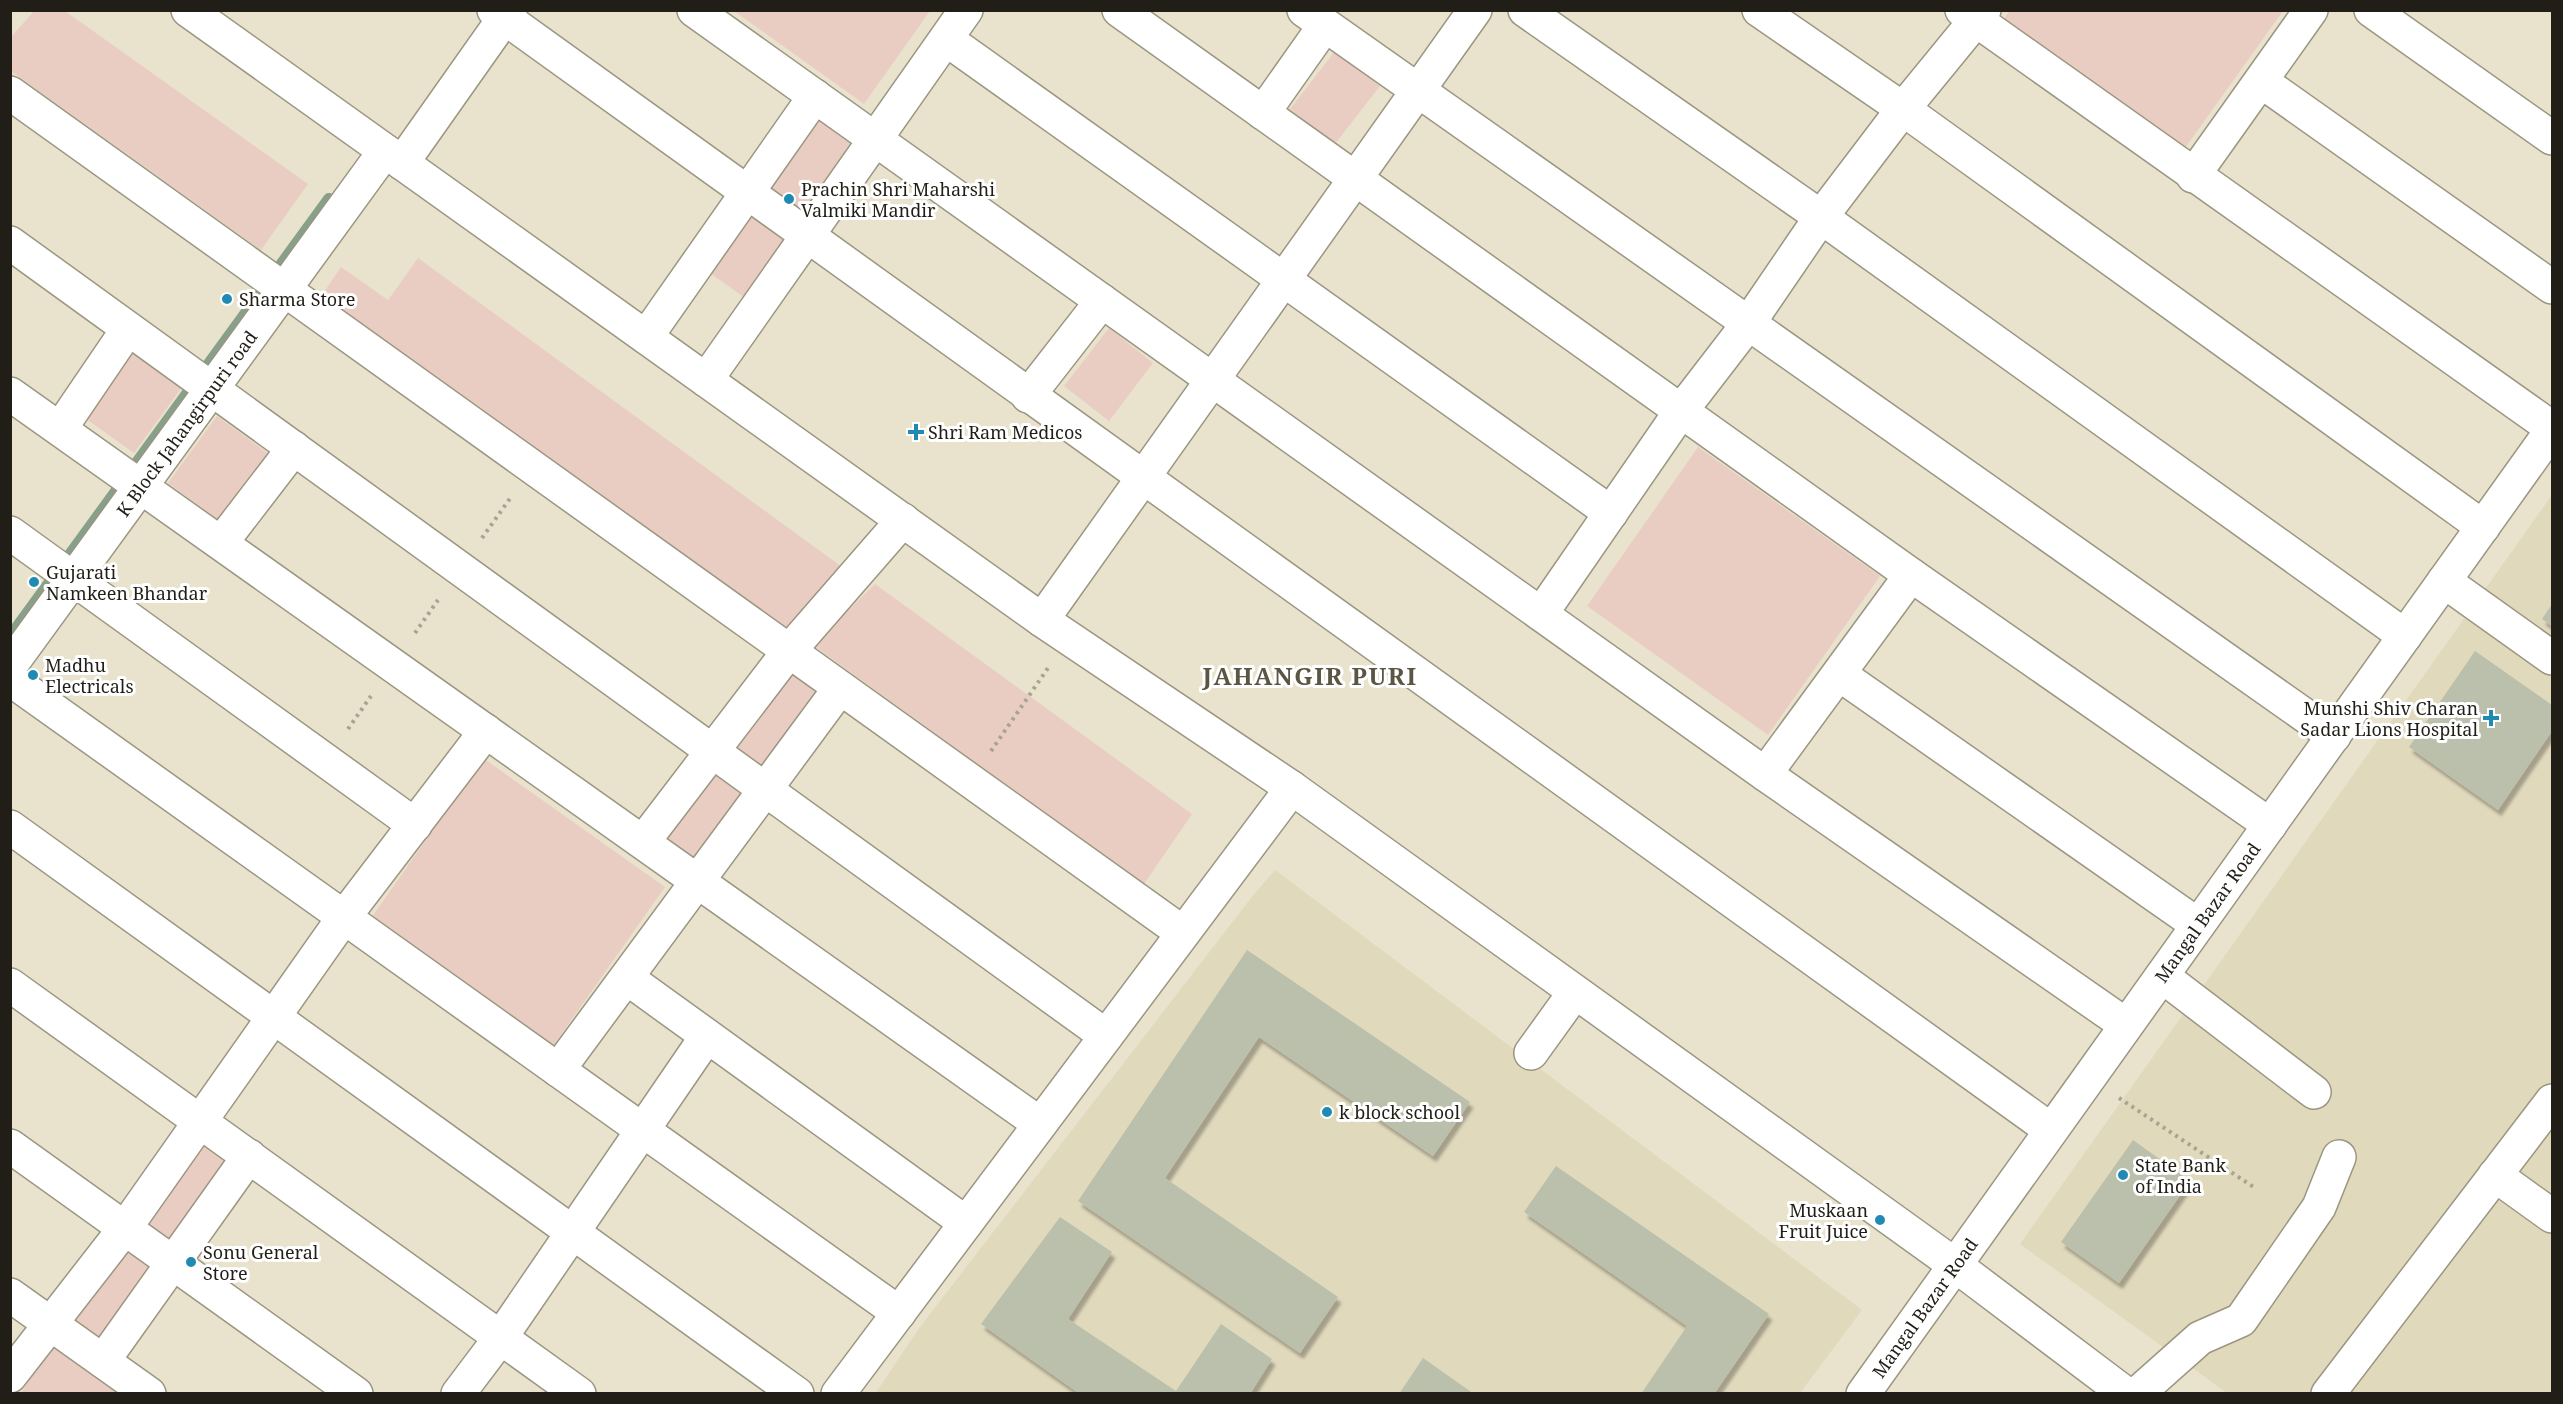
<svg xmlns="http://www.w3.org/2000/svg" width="2563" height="1404" font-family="'Noto Serif',serif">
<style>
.built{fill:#e1d9bc}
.green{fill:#e9cdc3}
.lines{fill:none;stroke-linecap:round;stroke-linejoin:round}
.stream{stroke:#86a089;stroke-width:12}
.building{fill:#bac0ab;filter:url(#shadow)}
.minor-casing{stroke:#9b9681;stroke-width:36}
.path{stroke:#a8a392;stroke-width:4;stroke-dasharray:3 4.5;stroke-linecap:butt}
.minor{stroke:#fff;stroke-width:33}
.poi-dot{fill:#218ab2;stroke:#fff;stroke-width:2}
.labels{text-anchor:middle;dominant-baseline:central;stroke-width:6;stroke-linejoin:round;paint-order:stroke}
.poi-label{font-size:18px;fill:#201e16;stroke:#fff;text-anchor:start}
.street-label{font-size:18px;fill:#201e16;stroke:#fff}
.district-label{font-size:24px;font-weight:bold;letter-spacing:1.5px;fill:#5b5643;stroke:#fff}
</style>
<defs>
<filter id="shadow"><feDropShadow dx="3.5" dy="6" stdDeviation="1.5" flood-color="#0004"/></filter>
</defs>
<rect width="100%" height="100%" fill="#e9e3cd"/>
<path class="built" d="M2552,495V1393H2227L2020,1244Z
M1275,870L1862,1310L1800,1393L875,1394L920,1327L1251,898Z"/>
<path class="green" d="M2010,10L2283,11L2185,148L2004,19Z
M34,11H65L308,184L261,250L11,71V37Z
M734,11H930L864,104Z
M1335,51L1380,86L1335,144L1290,109Z
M818,111L859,141L800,221L760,192Z
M750,210L791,240L748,300L707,271Z
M418,258L842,567L792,637L322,295L341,267L388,300Z
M1109,328L1153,363L1109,421L1064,386Z
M131,348L183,386L134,453L82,416Z
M217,416L269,454L220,521L168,483Z
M1698,447L1880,576L1768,735L1587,606Z
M875,584L1192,814L1144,884L813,645Z
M785,666L829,699L770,778L726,745Z
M483,758L665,887L553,1046L372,917Z
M714,761L757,793L698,873L655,839Z
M198,1132L238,1160L177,1245L138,1218Z
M118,1243L157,1270L101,1350L62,1322Z
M53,1347L118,1393L20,1394Z"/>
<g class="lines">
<path class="stream" d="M10,637L329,199"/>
</g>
<path class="building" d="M2552,604V626L2542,619Z
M2475,651L2552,705V731L2498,810L2409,747Z
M1247,950L1470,1102L1433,1156L1259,1037L1165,1178L1338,1297L1300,1353L1078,1201Z
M2133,1140L2190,1181L2119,1283L2061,1242Z
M1556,1166L1769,1314L1714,1394H1641L1687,1326L1524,1212Z
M1060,1217L1112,1252L1068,1319L1176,1391L1221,1324L1272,1359L1250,1394H1080L981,1324Z
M1423,1358L1474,1394H1399Z"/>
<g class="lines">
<g class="minor-casing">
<g id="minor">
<path d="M188,10L1042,620L1292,788L1955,1265L2126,1394"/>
<path d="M494,10L2051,1130"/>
<path d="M694,10L1765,774L2126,1025"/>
<path d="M1119,10L1911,575L2270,825"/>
<path d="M1304,10L2334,736"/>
<path d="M1525,10L1821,217L2405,636"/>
<path d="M1759,10L1903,109L2483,527"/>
<path d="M1962,10L2552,428"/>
<path d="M2371,10L2552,138"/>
<path d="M946,39L1611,513"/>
<path d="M2261,81L2552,287"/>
<path d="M10,93L1183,933"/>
<path d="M1263,113L1325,25"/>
<path d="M402,163L510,10"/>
<path d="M2193,176L2311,10"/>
<path d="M10,243L1106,1036"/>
<path d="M646,337L815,96"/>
<path d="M706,380L966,10"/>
<path d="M10,394L1040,1124"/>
<path d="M1028,396L1102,301"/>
<path d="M60,429L128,329"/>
<path d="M10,533L415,825"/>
<path d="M221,543L294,448"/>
<path d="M2444,581L2552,658"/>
<path d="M1541,614L1681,411L1748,324L1821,217L1903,109L1984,10"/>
<path d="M1042,620L1475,10"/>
<path id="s1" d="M10,666L385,151"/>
<path d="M1839,674L2198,925"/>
<path d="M10,679L899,1313"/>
<path d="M1765,774L1911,575"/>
<path d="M10,827L797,1394"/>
<path d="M643,842L789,651L903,520"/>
<path d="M2162,976L2314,1092"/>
<path d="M627,978L966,1223"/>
<path d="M10,985L579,1394"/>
<path d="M1531,1053L1575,992"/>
<path d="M558,1070L840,688"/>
<path d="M10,1146L356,1394"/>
<path d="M2495,1175L2552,1216"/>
<path d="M10,1295L149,1394"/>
<path d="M103,1361L249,1156"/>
<path d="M10,1376L125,1228L344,917L486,731"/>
<path d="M458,1394L501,1337L707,1036"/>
<path d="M838,1394L1292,788"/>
<path id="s2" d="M1863,1394L2552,430"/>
<path d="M2137,1394L2200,1338L2241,1320L2319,1207L2339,1157"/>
<path d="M2328,1394L2552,1101"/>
</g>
</g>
<path class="path" d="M482,538L511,497
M415,633L438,600
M348,729L371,696
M991,751L1048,668
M2119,1098L2255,1188"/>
<use href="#minor" class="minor"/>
</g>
<g class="poi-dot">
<circle cx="789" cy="199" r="6"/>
<circle cx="227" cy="299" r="6"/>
<path d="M913 423h6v6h6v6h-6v6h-6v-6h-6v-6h6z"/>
<circle cx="34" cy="582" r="6"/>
<circle cx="33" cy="675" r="6"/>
<path d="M2488 709h6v6h6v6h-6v6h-6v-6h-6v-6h6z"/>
<circle cx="1327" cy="1112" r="6"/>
<circle cx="2123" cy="1175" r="6"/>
<circle cx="1880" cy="1220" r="6"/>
<circle cx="191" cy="1262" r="6"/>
</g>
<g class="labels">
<g class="poi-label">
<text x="801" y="189">Prachin Shri Maharshi<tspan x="801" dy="21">Valmiki Mandir</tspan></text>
<text x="239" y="299">Sharma Store</text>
<text x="928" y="432">Shri Ram Medicos</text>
<text x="46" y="572">Gujarati<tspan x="46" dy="21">Namkeen Bhandar</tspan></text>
<text x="45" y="665">Madhu<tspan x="45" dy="21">Electricals</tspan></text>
<text x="2478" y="708" text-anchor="end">Munshi Shiv Charan<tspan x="2478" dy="21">Sadar Lions Hospital</tspan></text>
<text x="1339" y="1112">k block school</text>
<text x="2135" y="1165">State Bank<tspan x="2135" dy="21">of India</tspan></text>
<text x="1868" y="1210" text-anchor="end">Muskaan<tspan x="1868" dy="21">Fruit Juice</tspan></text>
<text x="203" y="1252">Sonu General<tspan x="203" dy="21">Store</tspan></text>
</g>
<g class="street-label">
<text stroke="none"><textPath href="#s1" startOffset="300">K Block Jahangirpuri road</textPath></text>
<text stroke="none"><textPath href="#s2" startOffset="592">Mangal Bazar Road</textPath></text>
<text stroke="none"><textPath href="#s2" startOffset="106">Mangal Bazar Road</textPath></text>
</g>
<g class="district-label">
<text x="1310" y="675">JAHANGIR PURI</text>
</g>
</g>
<rect width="2563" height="1404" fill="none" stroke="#201e16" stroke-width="24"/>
</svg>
